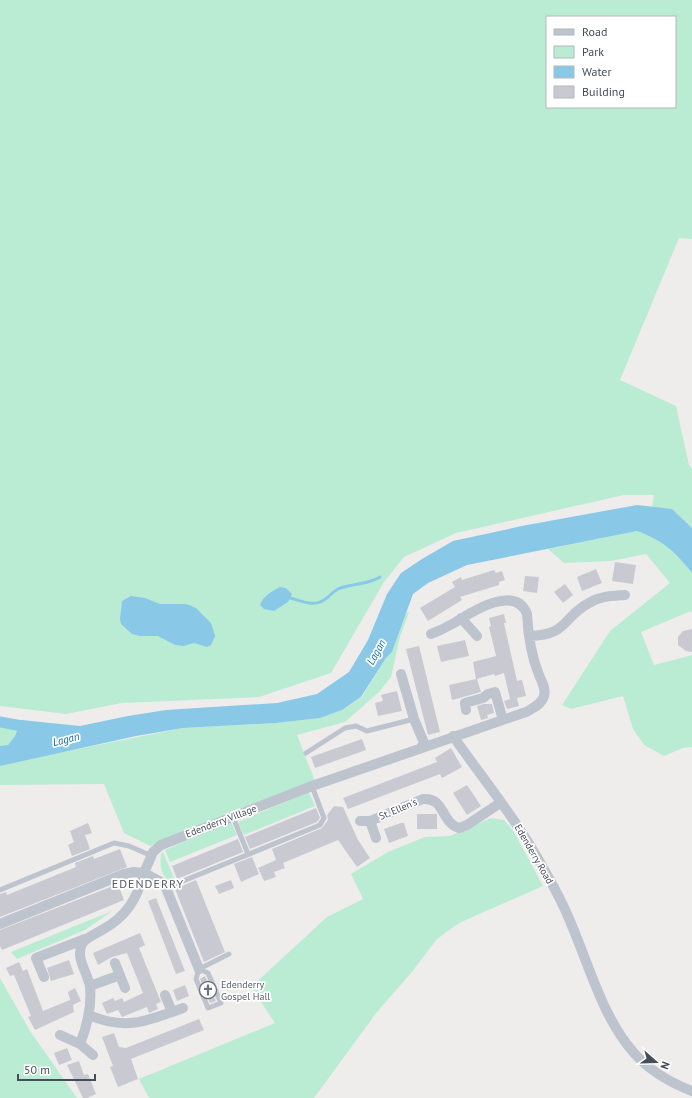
<svg xmlns="http://www.w3.org/2000/svg" width="692" height="1098" font-family="'PT Sans',sans-serif">
<style>
.green{fill:#baecd4;fill-rule:evenodd}
.water{fill:#89c8e7}
.lines{fill:none;stroke-linecap:round;stroke-linejoin:round}
.stream{stroke:#89c8e7;stroke-width:3}
.canal{stroke:#89c8e7;stroke-width:11}
.building{fill:#c9cad1}
.lane{stroke:#bdc4ce;stroke-width:5}
.street{stroke:#bdc4ce;stroke-width:10}
.labels{text-anchor:middle;dominant-baseline:central;stroke-width:3.5;stroke-linejoin:round;paint-order:stroke}
.street-label{font-size:10px;fill:#454d58;stroke:#fff}
.worship-label{font-size:10px;fill:#5b616d;stroke:#fff;text-anchor:start}
.water-label{font-size:11px;font-style:italic;fill:#126f9e;stroke:#fff}
.quarter-label{font-size:12px;letter-spacing:1px;fill:#595b60;stroke:#fff}
</style>
<rect width="100%" height="100%" fill="#efecec"/>
<path class="green" d="M0,0H692V239L679,238L620,380L676,406L689,465L692,469V528L672,509L652,507L654,495H624L456,533L404,557L384,582L331,673L259,697L122,703L66,714L0,706ZM547,17H675V107H547Z
M637,531L657,538L678,555L692,573V613L691,611L641,632L654,665L692,655V747L683,748L664,756L644,745L633,729L623,696L571,709L562,705L610,631L670,583L646,554L611,561L564,563L548,549Z
M409,612L400,637L391,677L380,691L345,722L297,735L315,781L150,846L124,833L104,784L0,785V766L18,761L183,728L276,723L320,718L342,710L362,697L386,658L392,652L406,613Z
M0,725L18,728L15,736L8,745L0,746Z
M309,792L315,806L244,835L238,822Z
M491,818L504,820L514,832L543,886L459,923L437,939L411,973L377,1012L314,1098H149L139,1079L275,1023L251,987L327,917L363,899L351,874L388,852L425,837L450,836Z
M231,822L237,835L170,862L165,850Z
M163,852L175,880L170,883C160,873 160,867 161,854Z
M112,911L85,930L17,959L11,952Z
M0,978L30,1031L77,1098H0Z"/>
<path class="water" d="M637,505L672,509L692,528V573C674,550 663,541 637,531L467,565L428,583L413,594L392,652L386,658L361,697L342,710L320,718L276,723L183,728L136,736L0,766V746L8,745L15,736L21,720L80,726L128,716L166,710L277,703L317,694L349,672L368,640L387,594L401,573L422,559L453,541L527,525Z
M280,587L286,588L292,594L288,602L274,611L264,609L260,605C264,595 271,592 280,587Z
M131,596L145,598L160,604H186L196,608L211,623L215,636L211,645L207,647L194,643L183,646L175,645L158,636H140L132,634L121,624L120,619L122,601Z"/>
<g class="lines">
<path class="stream" d="M290,598C299,600 311,606 320,602C327,600 332,592 338,589C351,583 368,585 380,577"/>
<path class="canal" d="M0,722L33,728"/>
</g>
<path class="building" d="M615,562L636,565L633,584L612,581Z
M596,569L602,583L582,591L577,577Z
M494,570L496,573L502,571L505,580L499,582V585L460,597L462,600L428,621L420,608L455,587L452,582L461,577L462,580Z
M525,576L539,577L537,593L523,591Z
M565,584L573,595L563,603L554,592Z
M504,614L506,623H504L517,681L522,680L526,696L517,698L519,706L507,709L504,701L510,699L504,673L495,676L494,674L477,679L481,692L452,700L449,685L476,679L473,662L496,656L489,627L491,626L489,618Z
M692,629V652L686,651L678,645V637L683,631Z
M465,640L469,656L441,662L437,646Z
M419,646L440,732L428,735L406,649Z
M397,691L402,711L378,716L375,703L383,701L381,695Z
M484,704H492L494,713L487,715L488,718L481,720L477,706Z
M362,739L366,750L315,768L311,757Z
M451,748L462,767L442,778L440,774L348,809L343,798L437,762L435,758Z
M467,785L481,806L467,815L453,793Z
M334,806L343,807L358,840L370,858L357,867L338,840L283,863L285,868L274,872L276,877L264,881L258,868L276,860L272,849L322,828L328,820L327,815Z
M316,808L320,818L317,822L250,849L245,837Z
M417,814H437V829H417Z
M88,823L92,833L85,835L90,849L72,856L68,845L74,842L70,831Z
M401,823H404L408,836L389,843L384,829Z
M238,839L243,852L177,879L172,866Z
M120,849L127,867L0,917V894L6,892L7,895L76,867L75,863L93,856L94,859Z
M252,857L259,874L241,882L234,864Z
M196,880L225,952L204,962L175,889Z
M231,880L234,888L219,894L215,886Z
M118,884L124,900L2,950L0,946V930Z
M156,898L185,971L176,974L148,901Z
M140,933L145,945L139,948L161,1002L156,1004L158,1009L149,1013L147,1007L122,1017L118,1010L107,1014L102,1003L113,998L115,1001L122,998L124,1002L143,993L127,953L112,957L98,965L93,953Z
M69,960L74,974L51,981L47,968Z
M19,962L23,971L27,969L43,1011L70,1000L68,992L75,988L81,1001L73,1005L74,1012L35,1030L28,1017L31,1016L14,975L10,976L6,968Z
M205,976L216,1001L210,1003L200,979Z
M185,985L189,996L177,1001L173,990Z
M199,1019L204,1030L131,1059L138,1079L118,1087L110,1067L113,1066L102,1037L114,1033L119,1047L126,1048Z
M67,1048L72,1060L59,1065L54,1053Z
M79,1061L84,1075L88,1074L96,1094L87,1098H83L67,1065Z"/>
<g class="lines">
<path class="lane" d="M306,753L345,728L356,726L367,731L414,719
M233,817L248,854
M166,888L320,825L324,818L312,786
M0,890L114,843L129,846L152,856
M199,969L208,973L221,1003L208,1008L196,979L199,969L229,954"/>
<path class="street" d="M461,618L477,636
M529,636C569,635 562,617 589,603C600,596 612,596 625,595
M401,674L414,719L425,745L421,747
M466,710L465,703L483,698L488,694L495,692L503,720
M453,736C483,779 517,820 542,866C553,885 564,905 572,926C590,968 603,1018 634,1053C649,1070 671,1083 692,1091
M360,821H370L423,799C445,797 441,823 459,828L467,825L500,803
M370,821L376,838
M0,924L124,874L134,872L144,873L153,852L161,845L312,786L526,712C533,708 542,704 544,696C546,688 542,682 539,675C531,655 528,635 527,614C515,583 470,613 454,623C447,627 439,631 431,634
M115,963L125,988
M44,977L36,958L85,939
M90,986L120,975
M165,995L172,1012
M89,1015C126,1031 147,1021 183,1008
M60,1035L80,1044L93,1055
M80,1044C87,1026 92,1007 90,987C88,973 75,958 82,944C86,937 96,934 102,930C126,917 137,899 144,873L161,882L166,888L199,969"/>
</g>
<defs>
<g id="church-ring" transform="scale(0.9)"><circle r="9.5" fill="#fff" stroke="#6b7280" stroke-width="1.5"/><path d="M-1.2-6h2.4v3.5h3.3v2.4h-3.3V6h-2.4V-.1h-3.3v-2.4h3.3Z" fill="#6b7280"/></g>
</defs>
<g fill-rule="evenodd">
<use href="#church-ring" x="208" y="990"/>
</g>
<g class="labels">
<g class="street-label">
<text transform="translate(398 809) rotate(-23)">St. Ellen's</text>
<text transform="translate(221 821) rotate(-21)">Edenderry Village</text>
<text transform="translate(534 854) rotate(60)">Edenderry Road</text>
</g>
<g class="worship-label">
<text x="221" y="984">Edenderry<tspan x="221" dy="12">Gospel Hall</tspan></text>
</g>
<g class="water-label">
<text transform="translate(376 652) rotate(-61)">Lagan</text>
<text transform="translate(66 739) rotate(-14)">Lagan</text>
</g>
<g class="quarter-label">
<text x="148" y="883">EDENDERRY</text>
</g>
</g>
<rect x="546" y="16" width="130" height="92" fill="#ffffff" stroke="#b5b8bc"/>
<rect x="554" y="29" width="20" height="6" fill="#bdc4ce" stroke="#b5b8bc"/>
<text x="582" y="36" font-size="12" fill="#454d58">Road</text>
<rect x="554" y="46" width="20" height="12" fill="#baecd4" stroke="#b5b8bc"/>
<text x="582" y="56" font-size="12" fill="#454d58">Park</text>
<rect x="554" y="66" width="20" height="12" fill="#89c8e7" stroke="#b5b8bc"/>
<text x="582" y="76" font-size="12" fill="#454d58">Water</text>
<rect x="554" y="86" width="20" height="12" fill="#c9cad1" stroke="#b5b8bc"/>
<text x="582" y="96" font-size="12" fill="#454d58">Building</text>
<g transform="translate(656 1062) rotate(110)" stroke="#ffffff" stroke-width="3" paint-order="stroke">
<path d="M0-3L7 15L0 10L-7 15Z" fill="#454d58"/>
<text y="-6" font-size="11" font-weight="bold" text-anchor="middle" fill="#454d58">N</text>
</g>
<path d="M18 1074v6h77v-6" fill="none" stroke="#454d58" stroke-width="2"/>
<text x="24" y="1074" font-size="12" fill="#454d58" stroke="#ffffff" stroke-width="3" paint-order="stroke">50 m</text>
</svg>
